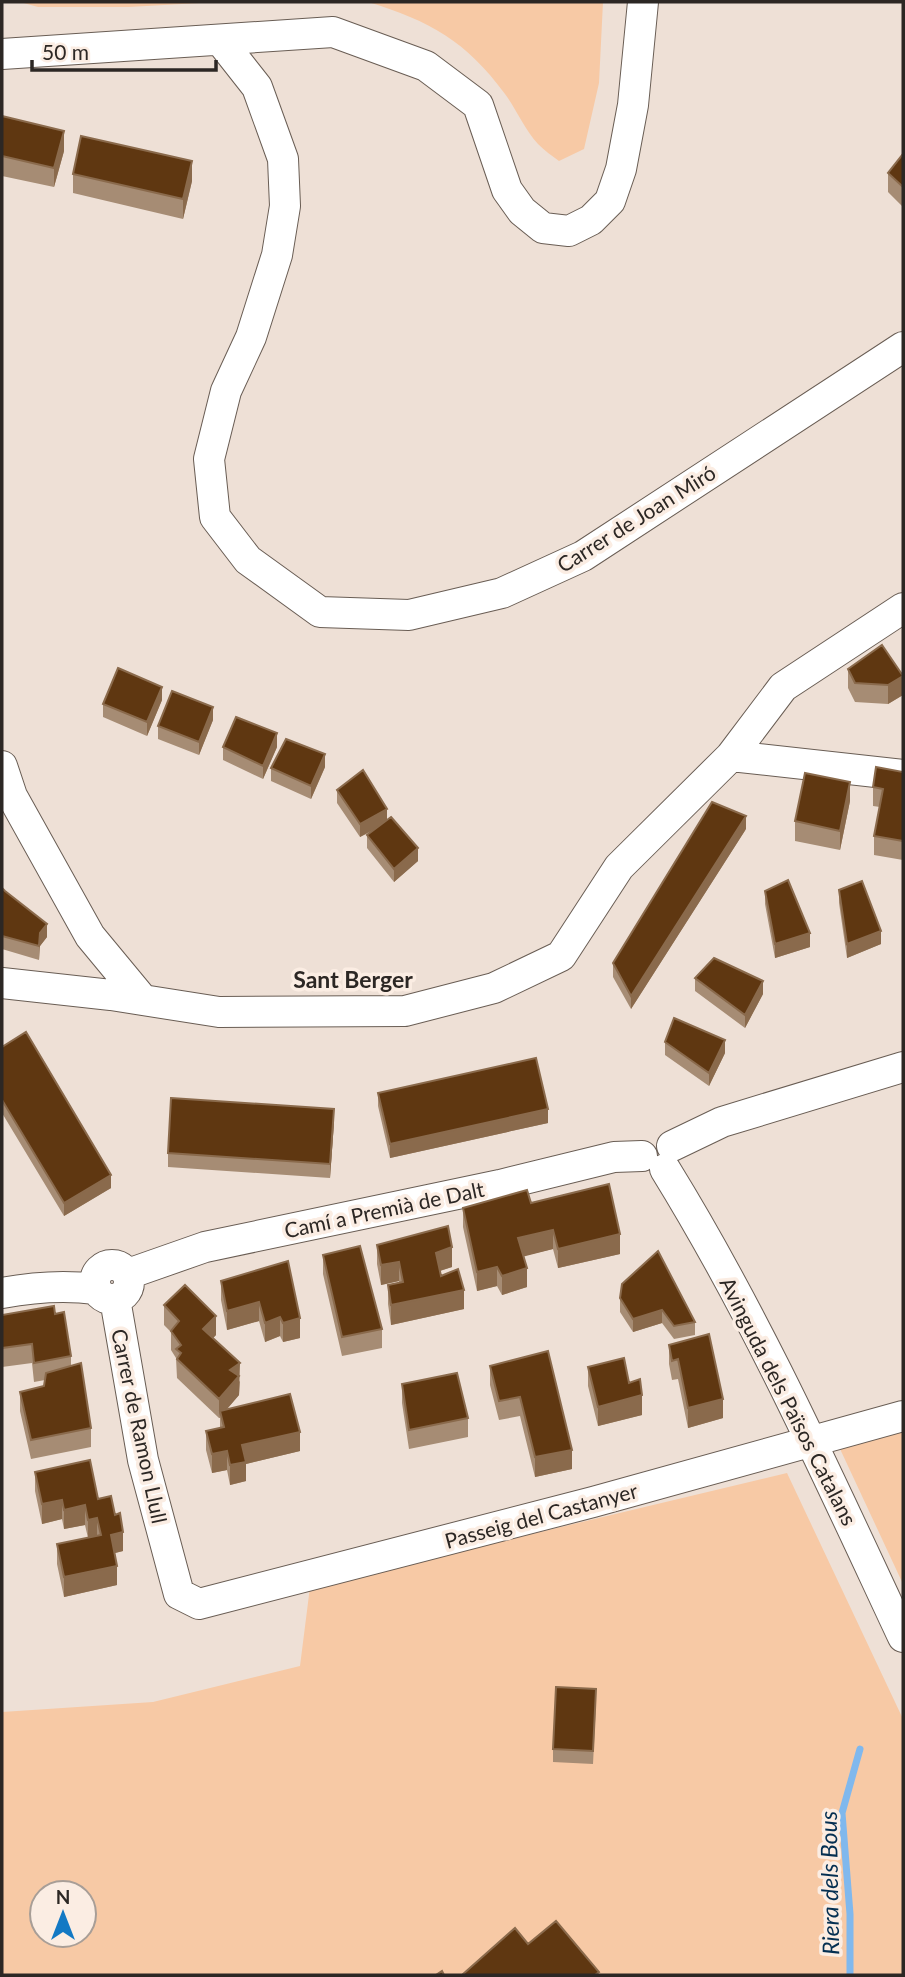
<svg xmlns="http://www.w3.org/2000/svg" width="905" height="1977" font-family="Lato,sans-serif">
<style>
.green{fill:#f7c9a5;fill-rule:evenodd}
.lines{fill:none;stroke-linecap:round;stroke-linejoin:round}
.stream{stroke:#80b8ed;stroke-width:7}
.minor-casing{stroke:#695d54;stroke-width:32}
.minor{stroke:#fff;stroke-width:30}
.wall{fill:#a68c74}
.shaded-wall{fill:#8a6a4c}
.building{fill:#5f3711;stroke:#8a6a4c;stroke-width:2}
.labels{text-anchor:middle;dominant-baseline:central;stroke-width:7;stroke-linejoin:round;paint-order:stroke}
.street-label{font-size:21px;fill:#2c2724;stroke:#fbede3}
.neighbourhood-label{font-size:23px;font-weight:bold;fill:#2c2724;stroke:#fbede3}
.water-label{font-size:23px;font-style:italic;fill:#042f51;stroke:#fbede3}
</style>
<rect width="100%" height="100%" fill="#eee0d6"/>
<path class="green" d="M20,2H217L129,7H38Z
M368,2H603L599,83L584,149L559,161C552,156 544,150 538,144C525,130 516,109 505,94C466,41 430,21 368,2Z
M903,1418V1584L834,1436Z
M787,1473L903,1719V1975H2V1712L153,1702L300,1666L310,1587ZM42,1893H84V1935H42Z"/>
<g class="lines">
<path class="stream" d="M850,1975V1914L842,1813L860,1749"/>
<g class="minor-casing">
<path id="minor" d="M220,40L257,87L283,159L285,206L277,255L251,337L226,391L209,459L215,517L248,560L320,612L409,615L502,593L583,556L903,347
M2,54L333,32L426,66L478,105L507,190L522,211L543,228L569,231L591,220L610,201L621,169L633,105L643,2
M731,756L903,775
M2,766L12,796L90,936L143,1000
M2,983L111,995L219,1012L405,1011L494,988L561,956L619,867L731,756L783,687L903,608
M672,1146L722,1122L903,1067
M665,1169C757,1318 829,1479 903,1637
M95 1282a17 17 0 1 1 34 0a17 17 0 1 1-34 0Z
M128,1274L205,1247L500,1185L614,1157L642,1156
M2,1293C34,1287 64,1285 96,1289
M115,1299L143,1460L179,1594L199,1604L593,1502L903,1416"/>
</g>
<use href="#minor" class="minor"/>
</g>
<path class="wall" d="M2,116L64,151L54,187L2,176Z
M903,154V207L888,192V173Z
M73,174L192,181L183,219L73,193Z
M848,669L903,676V695L888,704L855,702L848,688Z
M162,700L147,736L103,717V704Z
M213,720L199,755L158,739V726Z
M223,747H277L263,779L223,760Z
M325,767L311,799L271,781V768Z
M903,772V860L874,855V836L880,807L873,806V787Z
M337,790L387,820L418,861L394,882L367,848V835L376,829L360,837L337,803Z
M850,801L840,850L795,841V821Z
M746,829L631,1009L613,977V963Z
M2,888L47,937L40,946L39,960L2,949Z
M839,890L881,944L847,958L839,903Z
M765,891L810,947L775,958L765,904Z
M695,978L763,994L745,1028L695,991Z
M665,1042L725,1053L709,1086L665,1055Z
M2,1047L111,1188L64,1216L2,1113Z
M378,1093L548,1123L390,1158L378,1106Z
M334,1122L330,1178L168,1167V1153Z
M531,1203L620,1254L558,1268L553,1249L523,1256L527,1287L502,1295L497,1286L477,1291L463,1227V1208Z
M377,1245L452,1267L440,1271L441,1276L464,1309L391,1325L388,1304V1285L399,1283V1281L381,1285L377,1264Z
M323,1255L382,1329V1348L342,1356L323,1274Z
M288,1261L300,1338L283,1342L280,1336L265,1342L259,1321L227,1330L221,1300V1281Z
M622,1284L695,1322V1335L674,1339L662,1323L633,1332L620,1312V1298Z
M164,1305L216,1335L213,1338L240,1382L239,1395L227,1409L300,1451L246,1464V1481L230,1485L227,1470L212,1473L206,1450V1431L220,1428V1418H219L177,1378L176,1358L171,1350V1332L164,1325Z
M55,1314L71,1356V1366L91,1428V1447L31,1459L20,1411V1392L44,1386L45,1380L34,1382L32,1363L2,1367V1315Z
M669,1345L723,1418L688,1428L678,1379L672,1380L669,1364Z
M548,1351L572,1469L535,1477L520,1416L499,1420L490,1385V1366Z
M588,1367L629,1383L642,1415L598,1426L588,1386Z
M402,1384L468,1418V1437L409,1449L402,1403Z
M35,1472L98,1499L123,1551L115,1553L117,1585L64,1597L57,1564V1544L88,1538L85,1525L64,1529L62,1519L42,1524L35,1491Z
M596,1703L593,1764L553,1762V1749Z"/>
<path class="shaded-wall" d="M64,131V151L54,187V168Z
M192,161V181L183,219V199Z
M903,676V695L888,704V685Z
M162,687V700L147,736V722Z
M213,707V720L199,755V742Z
M277,733V747L263,779V766Z
M325,754V767L311,799V786Z
M850,782V801L840,850V831Z
M387,809V822L360,837V824Z
M746,816V829L631,1009V996Z
M418,848V861L394,882V869Z
M47,924V937L40,946L39,960L40,933Z
M881,931V944L847,958V944Z
M810,933V947L775,958V944Z
M763,981V994L745,1028V1015Z
M725,1040V1053L709,1086V1073Z
M334,1109V1122L330,1178V1164Z
M548,1109V1123L390,1158V1144Z
M111,1175V1188L64,1216V1203Z
M553,1230V1249L518,1258V1238Z
M620,1234V1254L558,1268V1249Z
M452,1247V1267L436,1272V1253Z
M399,1262V1281L381,1285V1265Z
M497,1267V1286L477,1291V1272Z
M527,1268V1287L502,1295V1276Z
M464,1290V1309L391,1325V1305Z
M259,1302V1321L227,1330V1311Z
M662,1310V1323L633,1332V1319Z
M216,1316V1335L203,1348V1329Z
M280,1317V1336L265,1342V1323Z
M300,1318V1338L283,1342V1323Z
M240,1363L239,1395L221,1416L220,1411L219,1418V1399L230,1370Z
M642,1395V1415L598,1426V1407Z
M723,1399V1418L688,1428V1408Z
M300,1432V1451L246,1464V1481L230,1485V1465L242,1445Z
M572,1450V1469L535,1477V1457Z
M227,1451V1470L212,1473V1454Z
M62,1500V1519L42,1524V1504Z
M85,1505V1525L64,1529V1510Z
M97,1518V1538L88,1540V1520Z
M123,1532V1551L111,1554V1535Z
M117,1566V1585L64,1597V1577Z"/>
<path class="building" d="M2,116L64,131L54,168L2,156Z
M81,136L192,161L183,199L73,174Z
M903,154V187L888,173Z
M882,645L903,676L888,685L855,683L848,669Z
M118,668L162,687L147,722L103,704Z
M172,691L213,707L199,742L158,726Z
M236,717L277,733L263,766L223,747Z
M286,739L325,754L311,786L271,768Z
M876,767L903,772V841L874,836L883,789L873,787Z
M363,770L387,809L360,824L337,790Z
M805,773L850,782L840,831L795,821Z
M712,802L746,816L631,996L613,963Z
M391,817L418,848L394,869L367,835Z
M788,880L810,933L775,944L765,891Z
M862,881L881,931L847,944L839,890Z
M2,888L5,891L47,924L40,933L39,946L2,936Z
M714,958L763,981L745,1015L695,978Z
M674,1018L725,1040L709,1073L665,1042Z
M26,1032L111,1175L64,1203L2,1100V1047Z
M536,1058L548,1109L390,1144L378,1093Z
M171,1098L334,1109L330,1164L168,1153Z
M609,1184L620,1234L558,1249L553,1230L518,1238L527,1268L502,1276L497,1267L477,1272L463,1208L527,1190L531,1203Z
M448,1226L452,1247L436,1253L441,1276L458,1269L464,1290L391,1305L388,1285L403,1282L399,1262L381,1265L377,1245Z
M360,1246L382,1329L342,1337L323,1255Z
M658,1251L695,1322L674,1326L662,1310L633,1319L620,1298L622,1284Z
M288,1261L300,1318L283,1323L280,1317L265,1323L259,1302L227,1311L221,1281Z
M185,1285L216,1316L203,1329L240,1363L230,1370L239,1376L219,1399L177,1359L181,1353L176,1349L181,1345L171,1331L179,1321L164,1305Z
M54,1306L55,1314L64,1312L71,1356L34,1363L32,1344L2,1348V1315Z
M709,1334L723,1399L688,1408L678,1359L672,1361L669,1345Z
M548,1351L572,1450L535,1457L520,1397L499,1401L490,1366Z
M624,1358L629,1383L640,1379L642,1395L598,1407L588,1367Z
M81,1363L91,1428L31,1440L20,1392L44,1386L46,1373Z
M457,1373L468,1418L409,1430L402,1384Z
M290,1394L300,1432L242,1445L246,1462L230,1465L227,1451L212,1454L206,1431L224,1427L220,1411Z
M90,1460L98,1499L111,1496L115,1515L120,1513L123,1532L111,1535L117,1566L64,1577L57,1544L101,1535L97,1518L88,1520L85,1505L64,1510L62,1500L42,1504L35,1472Z
M556,1687L596,1689L593,1751L553,1749Z
M556,1921L599,1972L595,1975H462L515,1928L528,1944Z
M442,1971L444,1975H436Z"/>
<g class="labels">
<g class="street-label">
<text transform="translate(636 518) rotate(-32)">Carrer de Joan Miró</text>
<text transform="translate(384 1209) rotate(-12)">Camí a Premià de Dalt</text>
<text transform="translate(789 1401) rotate(63)">Avinguda dels Països Catalans</text>
<text transform="translate(140 1426) rotate(78)">Carrer de Ramon Llull</text>
<text transform="translate(541 1515) rotate(-15)">Passeig del Castanyer</text>
</g>
<g class="neighbourhood-label">
<text x="353" y="979">Sant Berger</text>
</g>
<g class="water-label">
<text transform="translate(829 1883) rotate(-91)">Riera dels Bous</text>
</g>
</g>
<rect width="905" height="1977" fill="none" stroke="#2c2724" stroke-width="7"/>
<g transform="translate(63 1914)"><circle r="33" fill="#fbede3" stroke="#a89e97" stroke-width="2"/>
<path d="M0-5L12 26L0 18L-12 26Z" fill="#1379c4"/>
<text y="-10" font-size="19" font-weight="bold" text-anchor="middle" fill="#2c2724">N</text>
</g>
<path d="M32 60v10h184v-10" fill="none" stroke="#2c2724" stroke-width="3.5"/>
<text x="42" y="60" font-size="21" fill="#2c2724" stroke="#fbede3" stroke-width="5" paint-order="stroke">50 m</text>
</svg>
